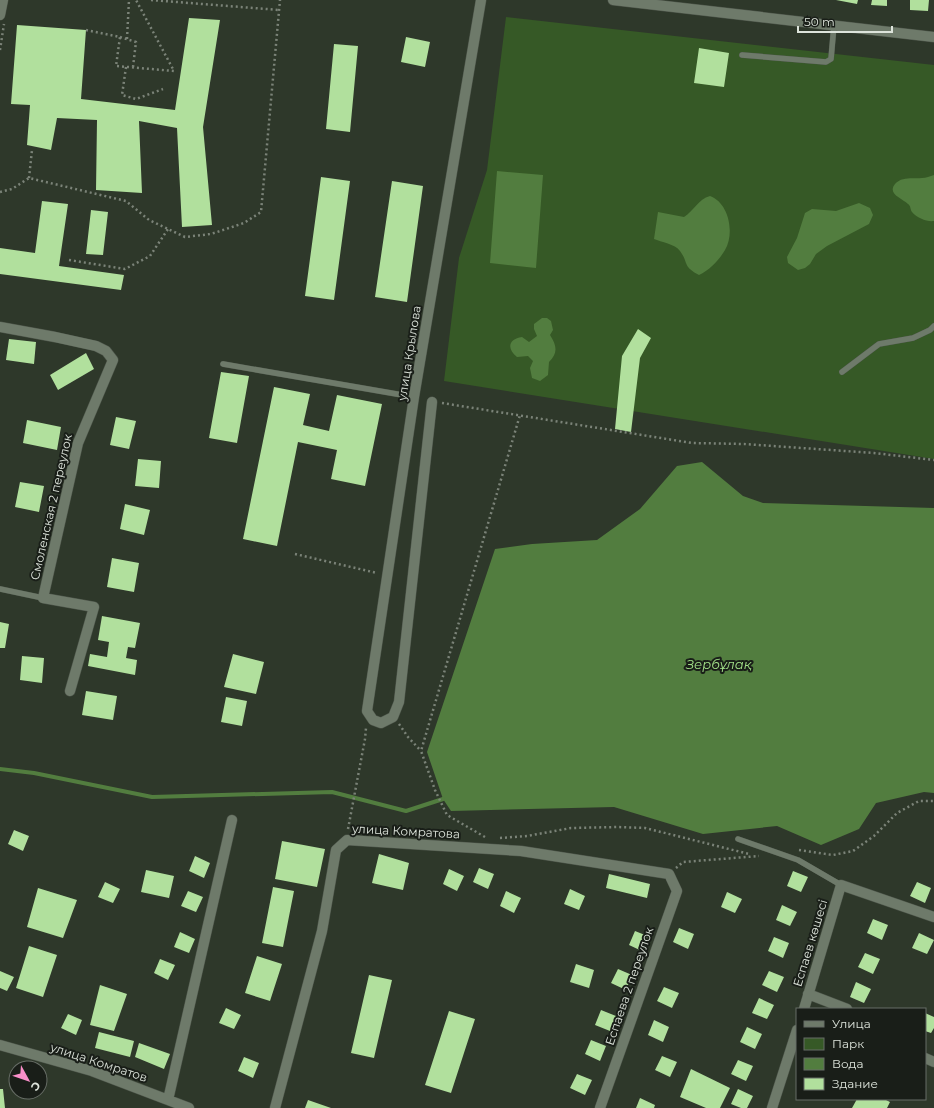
<svg xmlns="http://www.w3.org/2000/svg" width="934" height="1108" font-family="Montserrat,sans-serif">
<style>
.green{fill:#365926}
.water{fill:#527d3f}
.lines{fill:none;stroke-linecap:round;stroke-linejoin:round}
.stream{stroke:#527d3f;stroke-width:4}
.building{fill:#b1e09d}
.service-casing{stroke:#4e564b;stroke-width:6}
.minor-casing{stroke:#4e564b;stroke-width:11}
.path{stroke:#7b8378;stroke-width:2.5;stroke-dasharray:2 3;stroke-linecap:butt}
.service{stroke:#6e7a6a;stroke-width:5.5}
.minor{stroke:#6e7a6a;stroke-width:10}
.labels{text-anchor:middle;dominant-baseline:central;stroke-width:4;stroke-linejoin:round;paint-order:stroke}
.street-label{font-size:12px;fill:#dde4db;stroke:#191e18}
.water-label{font-size:13px;font-style:italic;fill:#a2e088;stroke:#191e18}
</style>
<rect width="100%" height="100%" fill="#2e382a"/>
<path class="green" d="M506,17L934,65V459L444,381L459,258L487,170Z"/>
<path class="water" d="M497,171L543,175L536,268L490,263Z
M934,175V221C927,222 917,218 912,212C910,209 911,206 908,204C902,198 887,194 895,184C902,176 913,179 922,178C926,178 930,176 934,175Z
M710,196C729,203 735,233 725,250C719,260 710,270 699,275C682,266 689,263 680,251C675,244 661,242 654,239L658,212L684,217C694,211 698,199 710,196Z
M859,203L870,208L873,215L869,224L827,246L816,254L810,264L805,268L798,270L788,263L787,257L797,238L805,213L812,209L836,211Z
M542,318H547L551,321L553,330L550,335C557,346 558,353 549,362L548,375L540,381L532,378L530,368L533,361L528,356L517,357C506,348 509,339 522,337L529,342L537,336L534,329V324Z
M702,462L743,496L763,503L934,508V793L924,792L876,803L859,829L821,845L777,826L703,834L614,807L451,811L443,799L427,752L495,549L532,544L597,540L640,509L677,466Z"/>
<g class="lines">
<path class="stream" d="M0,769L34,773L152,797L332,792L406,811L443,799"/>
</g>
<path class="building" d="M836,0H858L857,4Z
M872,0H887V6L871,5Z
M910,0H929L928,11L910,10Z
M189,18L220,20L203,127L212,225L182,227L177,128L139,121L142,193L96,190L97,120L57,118L51,150L27,145L30,105L11,104L17,25L86,30L81,99L175,110Z
M406,37L430,42L425,67L401,62Z
M334,44L358,46L350,132L326,129Z
M699,48L729,53L724,87L694,83Z
M321,177L350,181L334,300L305,296Z
M392,181L423,186L407,302L375,297Z
M42,201L68,204L59,266L124,275L121,290L0,274V248L35,253Z
M91,210L108,212L103,255L86,254Z
M638,329L651,338L640,358L631,432L615,429L622,356Z
M9,339L36,342L34,364L6,360Z
M86,353L94,369L58,390L50,375Z
M221,372L249,376L237,443L209,438Z
M274,387L310,394L303,425L329,431L337,395L382,404L365,486L331,479L337,450L298,442L277,546L243,539Z
M116,417L136,421L129,449L110,445Z
M27,420L61,427L57,450L23,443Z
M138,459L161,461L159,488L135,486Z
M20,482L44,486L39,512L15,507Z
M125,504L150,510L144,535L120,529Z
M112,558L139,563L134,592L107,587Z
M102,616L140,623L135,648L128,647L126,658L137,660L135,675L88,666L90,654L107,657L109,642L98,640Z
M0,622L9,624L5,648H0Z
M233,654L264,662L256,694L224,687Z
M22,656L44,658L42,683L20,680Z
M86,691L117,696L113,720L82,715Z
M226,697L247,701L242,726L221,722Z
M14,830L29,836L23,851L8,844Z
M282,841L325,849L317,887L275,879Z
M379,854L409,863L403,890L372,883Z
M195,856L210,863L204,878L189,871Z
M479,868L494,874L488,889L473,882Z
M449,869L464,876L457,891L443,884Z
M146,870L174,876L169,898L141,892Z
M793,871L808,877L801,892L787,886Z
M609,874L650,884L647,898L606,888Z
M105,882L120,889L113,903L98,897Z
M917,882L931,888L925,903L910,896Z
M273,887L294,891L283,947L262,943Z
M38,888L77,900L63,938L27,927Z
M570,889L585,896L579,910L564,904Z
M188,891L203,897L196,912L181,906Z
M506,891L521,898L514,913L500,906Z
M727,892L742,899L735,913L721,907Z
M782,905L797,912L790,926L776,920Z
M873,919L888,925L882,940L867,933Z
M679,928L694,934L688,949L673,942Z
M635,931L650,937L644,952L629,945Z
M180,932L195,939L189,953L174,947Z
M919,933L934,940L927,954L912,948Z
M774,937L789,943L783,958L768,951Z
M29,946L57,955L43,997L16,988Z
M865,953L880,959L873,974L858,967Z
M257,956L282,964L270,1001L245,993Z
M160,959L175,965L168,980L154,973Z
M576,964L594,970L589,988L570,982Z
M618,969L632,975L626,990L611,983Z
M0,971L14,977L7,991L0,988Z
M769,971L784,977L777,992L762,985Z
M369,975L392,980L374,1058L351,1053Z
M856,982L871,989L864,1003L850,997Z
M100,985L127,994L114,1031L90,1025Z
M664,987L679,993L672,1008L657,1001Z
M759,998L774,1005L767,1019L752,1013Z
M226,1008L241,1015L234,1029L219,1023Z
M601,1010L616,1016L610,1031L595,1025Z
M449,1011L475,1019L451,1093L425,1085Z
M925,1013L934,1017V1028L931,1033L925,1031Z
M68,1014L82,1020L76,1035L61,1028Z
M654,1020L669,1027L663,1042L648,1035Z
M747,1027L762,1034L755,1049L740,1042Z
M99,1032L134,1041L130,1057L95,1048Z
M591,1040L606,1046L600,1061L585,1054Z
M139,1043L170,1054L164,1069L135,1057Z
M662,1056L677,1062L670,1077L655,1070Z
M244,1057L259,1063L253,1078L238,1071Z
M738,1060L753,1066L746,1081L731,1074Z
M691,1069L730,1088L720,1108H706L680,1097Z
M577,1074L592,1080L585,1095L570,1088Z
M0,1089H3L5,1108H0Z
M738,1089L753,1096L747,1108H741L731,1104Z
M640,1098L655,1105L654,1108H636Z
M857,1099H884L890,1102L887,1108H852Z
M308,1100L331,1108H305Z"/>
<g class="lines">
<g class="service-casing">
<path id="service" d="M742,55L826,62L831,59L834,25
M223,364L414,397
M842,372L879,344L913,338L930,330L934,326
M0,589L43,598
M738,839L798,860L841,885"/>
</g>
<g class="minor-casing">
<path id="minor" d="M613,0L934,37
M0,15L3,0
M0,327L55,337L96,346L106,351L113,360L78,443L43,598L94,607L70,691
M432,402L399,702L393,717L381,723L373,720L367,711L414,397L481,0
M808,994L847,1009
M804,1009L841,885L934,917
M0,1045L92,1071L189,1108
M925,1058L934,1062
M168,1100L232,820
M275,1108L322,931L336,850L347,840L521,851L669,874L677,891L600,1108
M772,1108L797,1030"/>
</g>
<path class="path" d="M151,0L279,10
M86,30L120,37L116,66L174,71L136,0
M120,37L136,42L133,67
M127,39L129,0
M0,50L4,24
M126,67L122,95L136,99L163,89
M29,178L32,150
M0,192L12,189L29,178L126,201L149,220L185,237L211,234L244,223L261,212L280,0
M69,260L125,269L150,256L168,229
M442,403L692,443L744,444L874,453L934,460
M295,554L377,573
M399,724L408,737L421,751
M348,829L365,739L366,728
M485,837L447,815L435,790L421,751L520,415
M500,838L527,836L571,828L617,827L645,828L749,854
M799,850L833,855L853,851L874,836L897,813L919,801H934
M676,868L683,862L759,856"/>
<use href="#service" class="service"/>
<use href="#minor" class="minor"/>
</g>
<g class="labels">
<g class="street-label">
<text transform="translate(409 353) rotate(-81)">улица Крылова</text>
<text transform="translate(51 507) rotate(-77)">Смоленская 2 переулок</text>
<text transform="translate(406 831) rotate(3)">улица Комратова</text>
<text transform="translate(810 943) rotate(-73)">Еспаев көшесі</text>
<text transform="translate(629 986) rotate(-71)">Еспаева 2 переулок</text>
<text transform="translate(99 1062) rotate(18)">улица Комратов</text>
</g>
<g class="water-label">
<text x="719" y="664">Зербұлақ</text>
</g>
</g>
<rect x="796" y="1008" width="130" height="92" fill="#191e18" stroke="#676d66"/>
<rect x="804" y="1021" width="20" height="6" fill="#6e7a6a" stroke="#676d66"/>
<text x="832" y="1028" font-size="12" fill="#dde4db">Улица</text>
<rect x="804" y="1038" width="20" height="12" fill="#365926" stroke="#676d66"/>
<text x="832" y="1048" font-size="12" fill="#dde4db">Парк</text>
<rect x="804" y="1058" width="20" height="12" fill="#527d3f" stroke="#676d66"/>
<text x="832" y="1068" font-size="12" fill="#dde4db">Вода</text>
<rect x="804" y="1078" width="20" height="12" fill="#b1e09d" stroke="#676d66"/>
<text x="832" y="1088" font-size="12" fill="#dde4db">Здание</text>
<g transform="translate(28 1080) rotate(130)"><circle r="19" fill="#191e18" stroke="#676d66"/>
<path d="M0-3L7 15L0 10L-7 15Z" fill="#f98fc9"/>
<text y="-6" font-size="11" font-weight="bold" text-anchor="middle" fill="#dde4db">С</text>
</g>
<path d="M798 26v6h94v-6" fill="none" stroke="#dde4db" stroke-width="2"/>
<text x="804" y="26" font-size="12" fill="#dde4db" stroke="#191e18" stroke-width="3" paint-order="stroke">50 m</text>
</svg>
